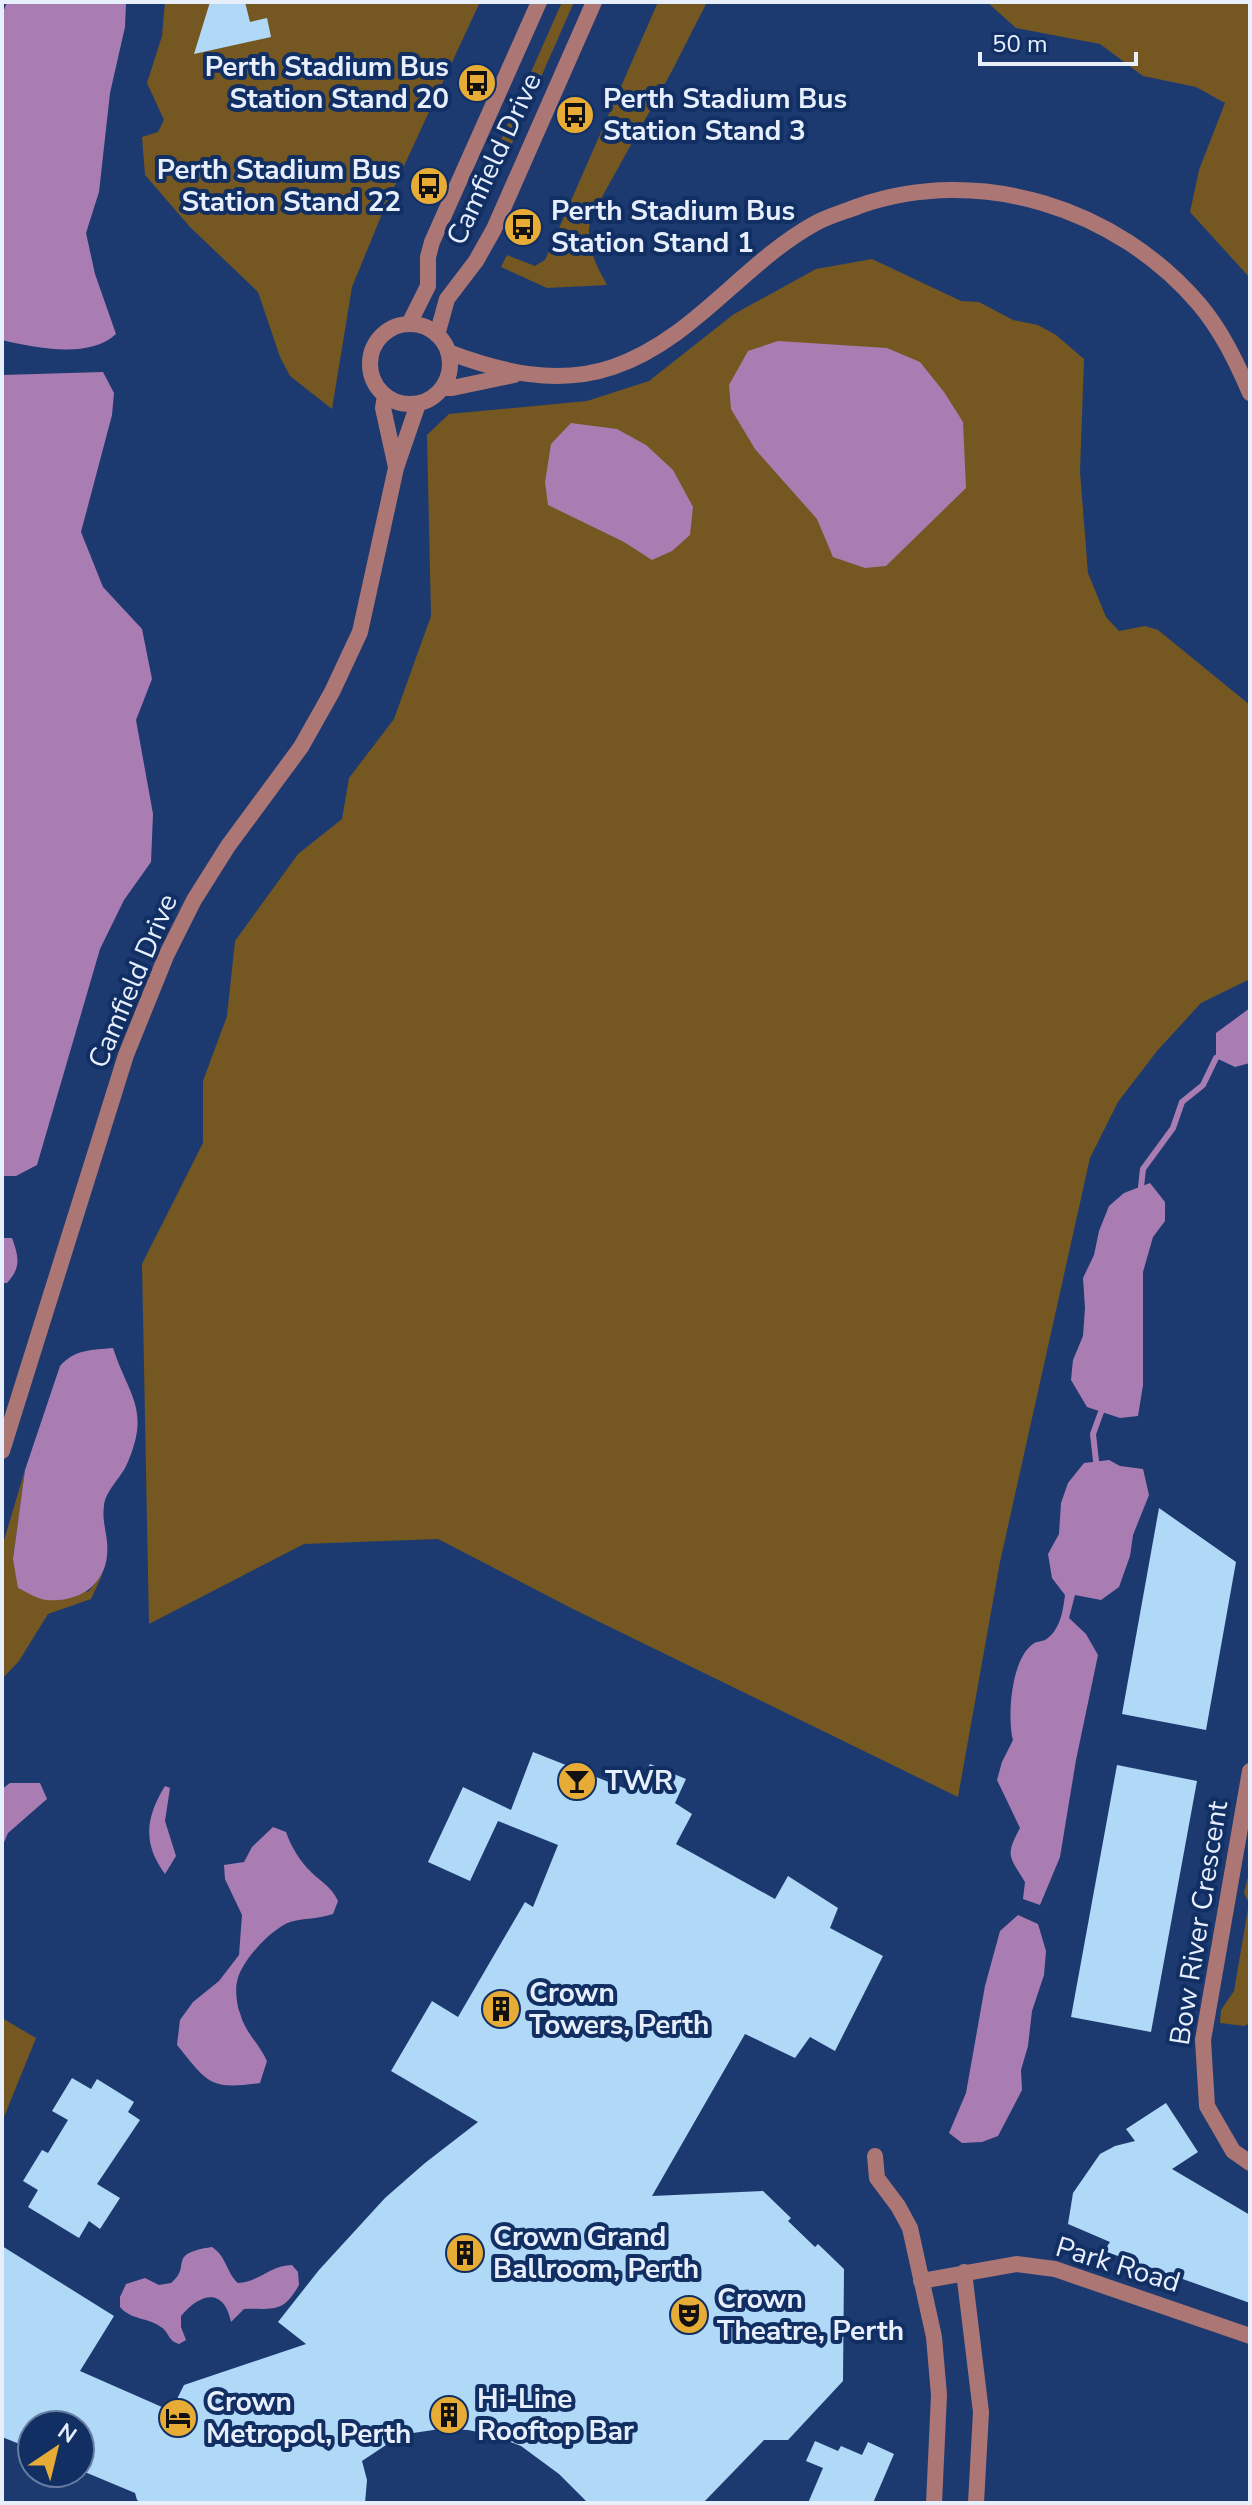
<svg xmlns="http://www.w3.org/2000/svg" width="1252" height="2505" font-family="'Nunito Sans',sans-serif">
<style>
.green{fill:#745721}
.water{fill:#aa7db2}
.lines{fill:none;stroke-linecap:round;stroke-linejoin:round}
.stream{stroke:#aa7db2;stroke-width:6}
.building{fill:#b0d8f7}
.minor{stroke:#ac7674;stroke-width:16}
.labels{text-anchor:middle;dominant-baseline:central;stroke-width:8;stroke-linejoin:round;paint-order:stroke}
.poi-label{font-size:28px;font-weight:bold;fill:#e7effd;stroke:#122f64;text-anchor:start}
.street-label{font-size:28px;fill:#e7effd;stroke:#122f64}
</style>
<rect width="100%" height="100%" fill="#1c3a70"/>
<path class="green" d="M165,2H480L384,209L352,287L332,409L290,376L280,357L258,292L190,227L145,175L142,137L158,132L164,120L147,83L162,36Z
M562,2H574L473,232L466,237L463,234V226Z
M658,2H707L673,69L592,215C583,241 595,263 607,285L547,288L501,267L507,255L535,266L545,260Z
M987,2H1250V278L1190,212L1199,170L1225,103L1196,87L1143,76L1100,44L1016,28Z
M872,259L961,301L979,302L1013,320L1038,325L1056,335L1084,359L1080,472L1088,573L1106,617L1119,631L1145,626L1158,630L1250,705V979L1201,1003L1157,1051L1118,1102L1090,1158L1000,1562L958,1797L573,1609L438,1539L304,1544L149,1624L142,1264L203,1143V1081L227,1016L235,941L298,854L342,819L349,778L394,719L431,616L427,435L449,414L587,401L649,381L734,314L816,269Z
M25,1470L13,1559L88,1592L103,1573L91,1599L48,1614L19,1661L2,1679V1547Z
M1250,1869V2023L1244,2026L1220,2023L1221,2010L1234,1991L1249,1903L1244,1893Z
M2,2018L36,2038L2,2122Z"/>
<path class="water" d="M7,2H126L125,27L110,93L99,192L86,233L95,274L116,334C90,359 35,348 2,340V15Z
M778,341L887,348L920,362L944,392L963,422L966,488L886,566L865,568L833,557L817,519L755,449L731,409L729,385L748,351Z
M103,372L114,393L112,415L81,532L103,587L142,629L152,679L136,720L153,814L151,862L124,900L100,949L37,1165L16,1176H2V375Z
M571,423L617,429L646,445L673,470L693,507L690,535L672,551L652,560L624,542L548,505L545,482L551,444Z
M1250,1008V1063L1235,1067L1216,1058V1033Z
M1150,1183L1165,1202V1221L1153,1237L1143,1272V1385L1138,1416L1120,1418L1087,1407L1071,1380L1073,1360L1083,1336L1085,1308L1083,1278L1094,1255L1099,1231L1109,1206L1124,1193Z
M2,1238H12C19,1257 21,1268 7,1283H2Z
M113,1348C129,1397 151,1409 127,1464C121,1478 105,1491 104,1506C102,1519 106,1530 107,1542C111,1581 83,1603 46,1600C37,1599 27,1592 18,1588L13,1559L25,1470L60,1366C75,1349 92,1350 113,1348Z
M1109,1460L1120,1466L1143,1469L1149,1495L1133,1535L1130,1556L1119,1587L1101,1600L1075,1595L1069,1618L1086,1634L1098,1655L1076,1760L1060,1857L1040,1905L1023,1899L1025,1882C1009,1856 1005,1856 1020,1828L997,1780L1002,1762L1013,1740C1007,1717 1011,1659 1033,1644C1036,1641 1041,1642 1045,1640C1060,1631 1063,1611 1065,1595L1052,1578L1048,1554L1059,1534L1061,1503L1068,1483L1084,1463Z
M10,1783H40L47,1799L8,1833L2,1847V1789Z
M165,1786L170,1788L165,1821L176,1856L165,1874C142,1843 146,1817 165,1786Z
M273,1827L286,1832C291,1847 300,1861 311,1872C322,1883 331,1886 338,1901L333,1914C319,1919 303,1918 290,1922C271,1929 240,1962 237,1982C235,1990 237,2006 240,2013C245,2033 259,2043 267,2061L260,2083C209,2090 208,2083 177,2045L180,2020L193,2002L219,1981L239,1955L242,1915L225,1879L224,1865L244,1862L252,1847Z
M1018,1915L1038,1924L1046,1951L1044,1975L1032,2011L1028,2046L1021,2070L1022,2090L998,2136L982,2142L962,2143L949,2133L966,2093L985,1986L1000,1931Z
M212,2247C227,2257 226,2272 238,2283C259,2282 271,2265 292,2265L298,2272L299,2285C283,2314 273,2308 244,2309L231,2322C224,2287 200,2293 181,2316V2327L186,2340L179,2344C168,2341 169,2332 161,2327C147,2317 131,2320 120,2307V2297L126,2284L145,2278L159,2285L171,2283C193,2266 165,2254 212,2247Z"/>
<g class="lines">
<path class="stream" d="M1141,1187L1143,1169L1173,1128L1182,1102L1203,1085L1216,1058
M1096,1461L1093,1434L1101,1412"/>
</g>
<path class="building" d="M210,2H245L250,22L267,18L271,37L194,54Z
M1159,1508L1236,1562L1206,1730L1122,1714Z
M533,1752L634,1792L650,1764L686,1779L675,1803L692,1814L676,1844L775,1899L788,1876L838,1908L830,1928L883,1956L835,2051L810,2037L795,2058L745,2034L652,2196L763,2191L791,2218L788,2221L815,2247L818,2244L844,2269L843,2381L788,2440H764L703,2503H588L559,2474L521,2446L493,2435L468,2430L440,2429L413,2433L386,2445L362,2461L367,2480L365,2503H142L137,2500L135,2493L80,2470V2425H32V2449L2,2437V2246L114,2316L80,2371L171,2411L184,2385L306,2344L278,2322L319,2270L385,2198L425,2163L478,2122L391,2071L432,2001L458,2017L525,1902L533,1907L558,1845L498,1821L470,1881L428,1862L463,1787L511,1810Z
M1117,1765L1197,1781L1151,2032L1071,2017Z
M72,2078L91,2089L97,2079L134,2102L128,2112L140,2120L97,2184L120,2198L100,2229L89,2221L79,2238L28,2207L38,2190L23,2181L42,2150L48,2153L68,2120L52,2111Z
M1166,2103L1198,2152L1172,2169L1250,2215V2303L1104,2251L1110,2242L1068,2224L1073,2193L1100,2154L1115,2146L1135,2141L1126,2129Z
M815,2441L838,2451L841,2446L862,2455L868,2442L894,2454L873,2503H808L823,2468L806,2461Z"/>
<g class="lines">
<path class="minor" d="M370 364a40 40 0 1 1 80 0a40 40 0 1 1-80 0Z
M409,324L428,286V257L432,242L539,2
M437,335L447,299L476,261L494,229L594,2
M448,352C501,372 557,386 613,367C693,340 742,264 814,224C828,216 844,212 859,206C980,164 1117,208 1199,304C1221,330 1236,361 1250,393
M442,388H452L514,375
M385,396L383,408L396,467
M2,1451L126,1055L166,956L194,900L228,846L301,747L332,692L360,632L396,468L418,404
M1250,1771L1203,2040L1207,2106L1233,2151L1250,2163
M875,2156L877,2178L898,2206L910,2228L934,2337L939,2395L934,2503
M964,2272L981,2412L976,2503
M921,2281L1016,2264L1055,2269L1250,2336"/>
</g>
<defs>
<g id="bus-disc" transform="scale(2)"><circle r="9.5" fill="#e6ac36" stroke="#122f64"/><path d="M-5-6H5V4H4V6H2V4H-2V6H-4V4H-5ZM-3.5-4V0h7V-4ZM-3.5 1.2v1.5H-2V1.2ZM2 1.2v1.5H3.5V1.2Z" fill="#111"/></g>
<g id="bar-disc" transform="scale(2)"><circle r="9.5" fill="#e6ac36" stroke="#122f64"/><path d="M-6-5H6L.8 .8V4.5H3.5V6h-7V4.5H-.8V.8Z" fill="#111"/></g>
<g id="building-disc" transform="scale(2)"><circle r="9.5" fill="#e6ac36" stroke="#122f64"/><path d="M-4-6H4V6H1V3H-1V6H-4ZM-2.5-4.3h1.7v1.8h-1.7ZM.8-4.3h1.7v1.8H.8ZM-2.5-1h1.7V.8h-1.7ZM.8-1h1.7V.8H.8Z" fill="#111"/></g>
<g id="theatre-disc" transform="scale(2)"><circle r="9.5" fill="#e6ac36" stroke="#122f64"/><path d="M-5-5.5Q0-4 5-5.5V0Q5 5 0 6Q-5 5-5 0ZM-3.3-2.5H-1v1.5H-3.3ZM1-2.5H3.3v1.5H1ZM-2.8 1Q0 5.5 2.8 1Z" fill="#111"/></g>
<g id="hotel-disc" transform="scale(2)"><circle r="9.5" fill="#e6ac36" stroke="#122f64"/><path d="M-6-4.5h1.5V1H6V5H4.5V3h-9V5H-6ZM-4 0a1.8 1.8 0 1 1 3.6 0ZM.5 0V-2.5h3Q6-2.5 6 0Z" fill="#111"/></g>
</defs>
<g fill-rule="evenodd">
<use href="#bus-disc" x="477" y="83"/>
<use href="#bus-disc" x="575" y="115"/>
<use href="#bus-disc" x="429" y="186"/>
<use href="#bus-disc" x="523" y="227"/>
<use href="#bar-disc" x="577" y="1781"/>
<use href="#building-disc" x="501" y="2009"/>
<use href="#building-disc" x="465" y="2253"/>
<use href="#theatre-disc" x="689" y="2315"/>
<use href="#building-disc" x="449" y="2415"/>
<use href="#hotel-disc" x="178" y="2418"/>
</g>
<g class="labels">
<g class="poi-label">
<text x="449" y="67" text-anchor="end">Perth Stadium Bus<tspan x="449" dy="32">Station Stand 20</tspan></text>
<text x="603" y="99">Perth Stadium Bus<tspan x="603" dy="32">Station Stand 3</tspan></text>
<text x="401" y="170" text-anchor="end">Perth Stadium Bus<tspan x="401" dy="32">Station Stand 22</tspan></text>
<text x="551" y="211">Perth Stadium Bus<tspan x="551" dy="32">Station Stand 1</tspan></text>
<text x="605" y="1781">TWR</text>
<text x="529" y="1993">Crown<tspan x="529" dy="32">Towers, Perth</tspan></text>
<text x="493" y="2237">Crown Grand<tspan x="493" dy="32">Ballroom, Perth</tspan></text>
<text x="717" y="2299">Crown<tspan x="717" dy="32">Theatre, Perth</tspan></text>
<text x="477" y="2399">Hi-Line<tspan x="477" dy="32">Rooftop Bar</tspan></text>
<text x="206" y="2402">Crown<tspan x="206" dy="32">Metropol, Perth</tspan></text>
</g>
<g class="street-label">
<text transform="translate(494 159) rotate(-65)">Camfield Drive</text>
<text transform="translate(133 981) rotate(-67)">Camfield Drive</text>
<text transform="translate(1199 1923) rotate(-81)">Bow River Crescent</text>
<text transform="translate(1118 2265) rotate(17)">Park Road</text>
</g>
</g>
<rect width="1252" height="2505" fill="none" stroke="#e7effd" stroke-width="8"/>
<g transform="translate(56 2449) rotate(35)"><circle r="38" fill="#122f64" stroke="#677ca1" stroke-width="2"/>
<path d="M0-6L14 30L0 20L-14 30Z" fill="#e6ac36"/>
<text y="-12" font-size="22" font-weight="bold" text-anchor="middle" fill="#e7effd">N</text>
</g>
<path d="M980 52v12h156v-12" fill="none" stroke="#e7effd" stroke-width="4"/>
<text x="992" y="52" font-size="24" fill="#e7effd" stroke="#122f64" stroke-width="6" paint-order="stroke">50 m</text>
</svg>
